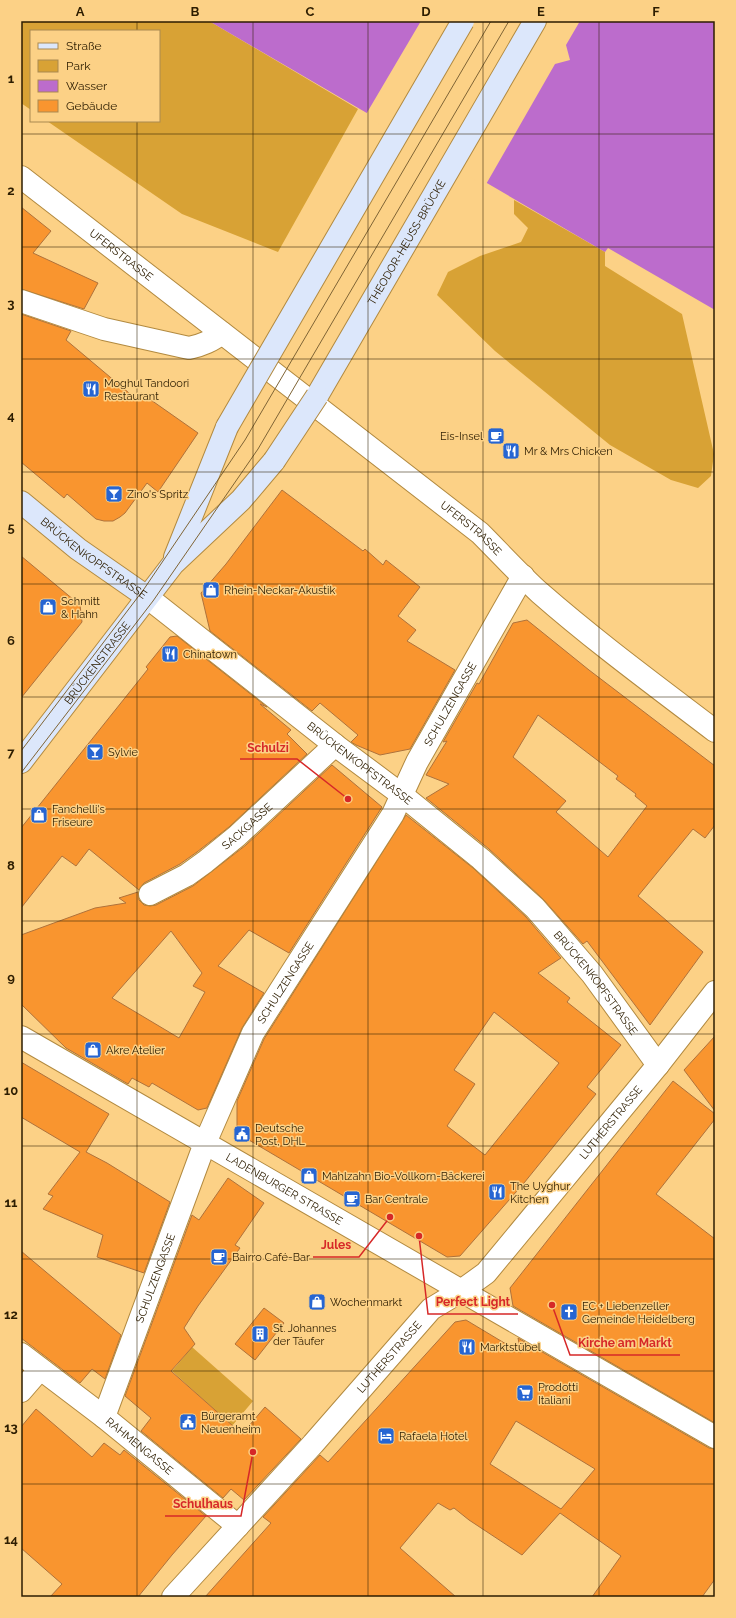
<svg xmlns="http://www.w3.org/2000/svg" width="736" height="1618" font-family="Raleway,sans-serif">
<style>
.green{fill:#d8a235}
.water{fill:#bc6ccc}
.pier{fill:#fcd186}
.building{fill:#f9952f;stroke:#af723b;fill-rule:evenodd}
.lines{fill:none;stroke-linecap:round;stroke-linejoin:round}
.minor-casing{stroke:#b28a40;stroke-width:24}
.tertiary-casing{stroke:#b28a40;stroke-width:24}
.secondary-casing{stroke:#b28a40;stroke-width:24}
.minor{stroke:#fff;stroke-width:22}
.tertiary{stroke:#fff;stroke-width:22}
.secondary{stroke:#dce7fb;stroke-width:22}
.tram{stroke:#7f6435;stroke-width:1}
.secondary-bridge-casing{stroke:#b28a40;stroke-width:24;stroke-linecap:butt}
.secondary-bridge{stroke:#dce7fb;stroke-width:22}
.grid{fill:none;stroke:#2d1d00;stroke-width:1;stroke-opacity:0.55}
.labels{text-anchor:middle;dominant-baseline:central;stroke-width:3;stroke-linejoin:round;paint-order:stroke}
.street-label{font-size:11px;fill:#2d1d00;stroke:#fcd186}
.poi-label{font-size:11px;fill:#2d1d00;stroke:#fcd186;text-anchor:start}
.leader{fill:none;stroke:#d62828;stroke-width:1.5}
.callout-dot{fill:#d62828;stroke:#fcd186;stroke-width:1.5}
.callout-label{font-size:12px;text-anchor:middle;font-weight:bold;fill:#d62828;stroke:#fcd186;stroke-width:3;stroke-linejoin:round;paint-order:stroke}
.neatline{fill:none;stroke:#2d1d00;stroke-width:1.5}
.grid-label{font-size:13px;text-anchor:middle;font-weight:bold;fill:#2d1d00}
</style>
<rect width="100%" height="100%" fill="#fcd186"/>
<path class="green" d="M21,21H209L358,109L278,252L182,214L47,121H159V31H31V110L21,103Z
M514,200L605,252V266L682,314L714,454L711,476L698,488L671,480L610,445L495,351L437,295L448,272L480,256L521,242L528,228L514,214Z
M192,1347L253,1401L232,1426L172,1371Z"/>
<path class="water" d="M209,21H715V310L608,248L605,252Z"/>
<path class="pier" d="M421,21H580L566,45L570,60L555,64L485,186L365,116Z"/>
<path class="building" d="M21,207L51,231L33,253L98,283L84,309L21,289Z
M21,314L71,331L66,340L135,398L141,393L198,433L158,492L147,483L125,513L120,517L113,521H104L96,519L67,494L64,498L21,462Z
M282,490L363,551L365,549L383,565L386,560L420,587L398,616L416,630L407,641L455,670L410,749L380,755L356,745L351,742L358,735L320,703L312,711L210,631L201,593L226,564Z
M21,556L80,605L82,622L21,698Z
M527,620L589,670L715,766V825L705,838L693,829L638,896L703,952L650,1025L587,941L583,944L543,899L489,849L426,798L449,784L426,775L447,741L443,742L477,683L479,684L513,623ZM538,715L618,776L616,779L636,794L635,796L647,806L608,857L556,812L566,801L513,757Z
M177,636L267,707L260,704L291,730L287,734L307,754L229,827L197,852L180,864L144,883L139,890L89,849L76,866L62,856L21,908V828L148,669L146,667L170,637Z
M332,765L382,807L289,953L249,930L218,966L264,993L242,1028L207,1108L198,1110L152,1083L149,1087L132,1078L128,1084L66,1048L21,1004V935L95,908L126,903L119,898L138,892L139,900L144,905L150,906L156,905L193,886L246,845ZM171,931L202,973L193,986L205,992L179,1038L112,998Z
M406,815L473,868L526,917L561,958L538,973L570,998L567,1002L621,1045L587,1087L596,1094L524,1183L460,1256L447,1257L237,1133V1101L264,1039ZM494,1012L559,1063L485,1155L447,1126L475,1084L454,1070Z
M715,1036V1111L684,1070Z
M21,1062L109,1114L86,1152L107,1163L170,1202L144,1273L97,1257L103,1235L43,1209L53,1196L48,1194L80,1152L21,1117Z
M673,1081L715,1114V1119L656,1194L715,1239V1423L513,1306L510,1288Z
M228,1178L264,1203L235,1245L240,1248L198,1306L184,1328L195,1344L171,1371L242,1434L265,1407L301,1439L244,1500L231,1489L223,1498L141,1431L151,1418L125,1396L192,1215L199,1220Z
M21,1251L121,1335L105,1379L92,1369L80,1383L21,1338Z
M264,1308L284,1323L255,1360L235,1344Z
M466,1320L521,1353L518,1338L709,1448L715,1449V1579L702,1597H592L621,1556L560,1513L522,1555L469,1520L454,1508L450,1510L438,1503L400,1548L456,1597H205L271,1523L263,1517L320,1455L328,1462L455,1322ZM516,1421L595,1469L561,1509L490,1464Z
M36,1409L92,1457L104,1443L120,1455L124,1450L206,1516L172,1555L138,1597H50L62,1584L21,1548V1427Z"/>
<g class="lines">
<g class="minor-casing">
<g id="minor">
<path d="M21,301L104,329L189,348C203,345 211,341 222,333"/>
<path id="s1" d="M147,597L335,745L402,795L481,859L535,908L555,931L592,974L658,1065"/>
<path id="s2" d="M150,894L187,875L205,862L237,836L335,745"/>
<path id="s3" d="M21,1037L715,1437"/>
<path id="s4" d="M21,1354L104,1417L238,1526"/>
<path d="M21,1391L40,1369"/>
<path id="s5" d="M104,1417L205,1143L253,1033L393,814L417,762L523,576"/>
<path id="s6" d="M173,1597L313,1444L431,1309L461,1291L486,1273L658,1065L715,992"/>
</g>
</g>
<g class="tertiary-casing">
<g id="tertiary">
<path id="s7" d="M21,177L480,533C500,553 519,574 540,593C596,642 656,686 715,731"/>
</g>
</g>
<g class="secondary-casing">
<g id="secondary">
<path id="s8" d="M317,396L535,21"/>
<path id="s9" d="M21,502L78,549L147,597"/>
<path d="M175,557L227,427"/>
<path id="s10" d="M21,762L173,564L241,500L274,461"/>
</g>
</g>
<use href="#minor" class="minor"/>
<use href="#tertiary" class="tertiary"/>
<use href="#secondary" class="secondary"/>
<path class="tram" d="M21,751L144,589L245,440L491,21
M21,773L153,601L258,449L509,21"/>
<g class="secondary-bridge-casing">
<path id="secondary-bridge" d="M227,427L463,21
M274,461L317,396"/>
</g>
<use href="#secondary-bridge" class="secondary-bridge"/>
</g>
<path class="grid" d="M137,21V31M253,21V1597M368,21V1597M483,21V1597M599,21V1597M137,121V1597M21,134H715M21,247H715M21,359H715M21,472H715M21,584H715M21,697H715M21,809H715M21,921H715M21,1034H715M21,1146H715M21,1259H715M21,1371H715M21,1484H715"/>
<defs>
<g id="restaurant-square" transform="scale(0.9)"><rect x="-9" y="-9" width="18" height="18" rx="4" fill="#2665d2" stroke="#fcd186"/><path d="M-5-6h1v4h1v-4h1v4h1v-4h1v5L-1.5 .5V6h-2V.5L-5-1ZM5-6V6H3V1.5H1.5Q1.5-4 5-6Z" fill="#fff"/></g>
<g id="cafe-square" transform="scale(0.9)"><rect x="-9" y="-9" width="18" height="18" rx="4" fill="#2665d2" stroke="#fcd186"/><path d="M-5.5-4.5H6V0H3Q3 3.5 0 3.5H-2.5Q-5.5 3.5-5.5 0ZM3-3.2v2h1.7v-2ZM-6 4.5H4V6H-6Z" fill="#fff"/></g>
<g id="bar-square" transform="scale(0.9)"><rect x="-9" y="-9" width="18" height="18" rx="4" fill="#2665d2" stroke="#fcd186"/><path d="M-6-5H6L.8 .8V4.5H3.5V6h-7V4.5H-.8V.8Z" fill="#fff"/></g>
<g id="shop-square" transform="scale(0.9)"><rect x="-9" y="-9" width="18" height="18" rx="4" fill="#2665d2" stroke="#fcd186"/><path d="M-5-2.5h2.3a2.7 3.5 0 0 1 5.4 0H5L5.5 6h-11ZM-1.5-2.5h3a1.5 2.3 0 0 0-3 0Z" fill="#fff"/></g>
<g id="civic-square" transform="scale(0.9)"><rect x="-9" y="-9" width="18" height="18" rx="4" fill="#2665d2" stroke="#fcd186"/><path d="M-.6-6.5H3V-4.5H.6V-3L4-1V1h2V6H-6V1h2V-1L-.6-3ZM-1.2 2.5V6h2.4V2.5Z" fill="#fff"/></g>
<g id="church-square" transform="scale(0.9)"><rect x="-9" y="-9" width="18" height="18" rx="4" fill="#2665d2" stroke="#fcd186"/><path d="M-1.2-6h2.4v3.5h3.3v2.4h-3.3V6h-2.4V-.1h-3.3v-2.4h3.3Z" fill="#fff"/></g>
<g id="building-square" transform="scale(0.9)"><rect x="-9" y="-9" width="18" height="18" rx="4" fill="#2665d2" stroke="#fcd186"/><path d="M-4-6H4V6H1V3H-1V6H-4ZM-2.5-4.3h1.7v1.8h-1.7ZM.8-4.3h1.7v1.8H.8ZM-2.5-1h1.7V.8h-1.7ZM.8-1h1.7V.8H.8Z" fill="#fff"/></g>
<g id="supermarket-square" transform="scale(0.9)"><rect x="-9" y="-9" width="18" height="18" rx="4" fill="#2665d2" stroke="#fcd186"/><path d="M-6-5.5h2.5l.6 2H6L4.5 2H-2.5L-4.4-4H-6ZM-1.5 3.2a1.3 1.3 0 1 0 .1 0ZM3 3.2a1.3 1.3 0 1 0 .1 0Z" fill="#fff"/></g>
<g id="hotel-square" transform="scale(0.9)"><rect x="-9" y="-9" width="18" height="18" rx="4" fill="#2665d2" stroke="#fcd186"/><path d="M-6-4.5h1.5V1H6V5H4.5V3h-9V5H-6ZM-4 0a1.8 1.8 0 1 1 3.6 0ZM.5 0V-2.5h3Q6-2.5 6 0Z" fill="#fff"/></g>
</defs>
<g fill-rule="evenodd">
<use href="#restaurant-square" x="91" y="389"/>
<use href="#cafe-square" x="496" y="436"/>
<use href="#restaurant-square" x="511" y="451"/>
<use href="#bar-square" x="114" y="494"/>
<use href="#shop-square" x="211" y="590"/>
<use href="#shop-square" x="48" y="607"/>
<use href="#restaurant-square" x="170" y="654"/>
<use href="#bar-square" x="95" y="752"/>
<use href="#shop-square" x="39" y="815"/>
<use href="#shop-square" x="93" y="1050"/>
<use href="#civic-square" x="242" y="1134"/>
<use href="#shop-square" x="309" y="1176"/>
<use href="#restaurant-square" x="497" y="1192"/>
<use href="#cafe-square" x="352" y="1199"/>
<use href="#cafe-square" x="219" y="1257"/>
<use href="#shop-square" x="317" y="1302"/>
<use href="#church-square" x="569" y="1312"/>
<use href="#building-square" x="260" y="1334"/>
<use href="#restaurant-square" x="467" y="1347"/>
<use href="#supermarket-square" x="525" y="1393"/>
<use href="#civic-square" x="188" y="1422"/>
<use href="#hotel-square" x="386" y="1436"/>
</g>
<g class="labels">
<g class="street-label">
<text stroke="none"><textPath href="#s8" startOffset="178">THEODOR-HEUSS-BRÜCKE</textPath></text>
<text stroke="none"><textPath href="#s7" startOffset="127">UFERSTRASSE</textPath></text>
<text stroke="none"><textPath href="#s7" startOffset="571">UFERSTRASSE</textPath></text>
<text stroke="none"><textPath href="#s9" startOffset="92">BRÜCKENKOPFSTRASSE</textPath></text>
<text stroke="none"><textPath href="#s10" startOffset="125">BRÜCKENSTRASSE</textPath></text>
<text stroke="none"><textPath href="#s5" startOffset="796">SCHULZENGASSE</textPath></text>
<text stroke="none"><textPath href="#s1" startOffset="270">BRÜCKENKOPFSTRASSE</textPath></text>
<text stroke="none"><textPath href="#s2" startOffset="119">SACKGASSE</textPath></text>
<text stroke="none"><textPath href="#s5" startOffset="472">SCHULZENGASSE</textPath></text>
<text stroke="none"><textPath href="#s1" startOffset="594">BRÜCKENKOPFSTRASSE</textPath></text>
<text stroke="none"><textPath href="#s6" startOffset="648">LUTHERSTRASSE</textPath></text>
<text stroke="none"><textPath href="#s3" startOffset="304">LADENBURGER STRASSE</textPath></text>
<text stroke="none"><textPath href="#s5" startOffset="148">SCHULZENGASSE</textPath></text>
<text stroke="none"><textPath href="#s6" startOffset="323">LUTHERSTRASSE</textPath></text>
<text stroke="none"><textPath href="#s4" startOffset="150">RAHMENGASSE</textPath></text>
</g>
<g class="poi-label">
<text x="104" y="383">Moghul Tandoori<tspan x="104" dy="13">Restaurant</tspan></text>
<text x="483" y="436" text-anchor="end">Eis-Insel</text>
<text x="524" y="451">Mr &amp; Mrs Chicken</text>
<text x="127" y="494">Zino's Spritz</text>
<text x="224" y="590">Rhein-Neckar-Akustik</text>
<text x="61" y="601">Schmitt<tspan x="61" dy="13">&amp; Hahn</tspan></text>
<text x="183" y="654">Chinatown</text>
<text x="108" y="752">Sylvie</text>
<text x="52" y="809">Fanchelli's<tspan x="52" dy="13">Friseure</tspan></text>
<text x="106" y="1050">Akre Atelier</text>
<text x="255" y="1128">Deutsche<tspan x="255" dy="13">Post, DHL</tspan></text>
<text x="322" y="1176">Mahlzahn Bio-Vollkorn-Bäckerei</text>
<text x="510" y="1186">The Uyghur<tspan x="510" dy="13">Kitchen</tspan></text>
<text x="365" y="1199">Bar Centrale</text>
<text x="232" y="1257">Bairro Café-Bar</text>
<text x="330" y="1302">Wochenmarkt</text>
<text x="582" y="1306">EC + Liebenzeller<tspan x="582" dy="13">Gemeinde Heidelberg</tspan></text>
<text x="273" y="1328">St. Johannes<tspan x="273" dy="13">der Täufer</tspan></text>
<text x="480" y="1347">Marktstübel</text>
<text x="538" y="1387">Prodotti<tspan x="538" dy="13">Italiani</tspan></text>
<text x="201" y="1416">Bürgeramt<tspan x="201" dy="13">Neuenheim</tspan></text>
<text x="399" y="1436">Rafaela Hotel</text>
</g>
</g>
<path class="leader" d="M348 799L297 759H240M390 1217L359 1257H313M419 1236L428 1314H518M552 1305L570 1355H680M253 1452L241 1516H165"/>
<g class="callout-dot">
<circle cx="348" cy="799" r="4"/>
<circle cx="390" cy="1217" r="4"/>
<circle cx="419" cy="1236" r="4"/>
<circle cx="552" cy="1305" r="4"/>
<circle cx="253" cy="1452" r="4"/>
</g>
<g class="callout-label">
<text x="268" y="752">Schulzi</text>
<text x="336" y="1249">Jules</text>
<text x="473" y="1306">Perfect Light</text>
<text x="625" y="1347">Kirche am Markt</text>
<text x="203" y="1508">Schulhaus</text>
</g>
<rect width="736" height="1618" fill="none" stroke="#fcd186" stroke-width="44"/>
<rect x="30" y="30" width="130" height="92" fill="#fcd186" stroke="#a98950"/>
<rect x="38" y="43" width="20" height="6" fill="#dce7fb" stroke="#a98950"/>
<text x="66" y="50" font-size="12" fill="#2d1d00">Straße</text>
<rect x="38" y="60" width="20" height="12" fill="#d8a235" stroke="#a98950"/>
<text x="66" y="70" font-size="12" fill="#2d1d00">Park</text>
<rect x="38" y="80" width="20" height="12" fill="#bc6ccc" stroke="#a98950"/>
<text x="66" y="90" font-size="12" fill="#2d1d00">Wasser</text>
<rect x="38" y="100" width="20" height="12" fill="#f9952f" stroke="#a98950"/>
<text x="66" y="110" font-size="12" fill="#2d1d00">Gebäude</text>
<rect x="22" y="22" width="692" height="1574" class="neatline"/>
<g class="grid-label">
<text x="80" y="16">A</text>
<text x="195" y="16">B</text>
<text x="310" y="16">C</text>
<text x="426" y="16">D</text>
<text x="541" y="16">E</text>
<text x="656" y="16">F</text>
<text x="11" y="83">1</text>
<text x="11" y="195">2</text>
<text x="11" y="308">3</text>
<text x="11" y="420">4</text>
<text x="11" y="532">5</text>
<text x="11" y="645">6</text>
<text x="11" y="757">7</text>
<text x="11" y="870">8</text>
<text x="11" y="982">9</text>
<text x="11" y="1095">10</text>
<text x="11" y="1207">11</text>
<text x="11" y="1319">12</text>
<text x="11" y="1432">13</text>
<text x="11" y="1544">14</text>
</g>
</svg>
